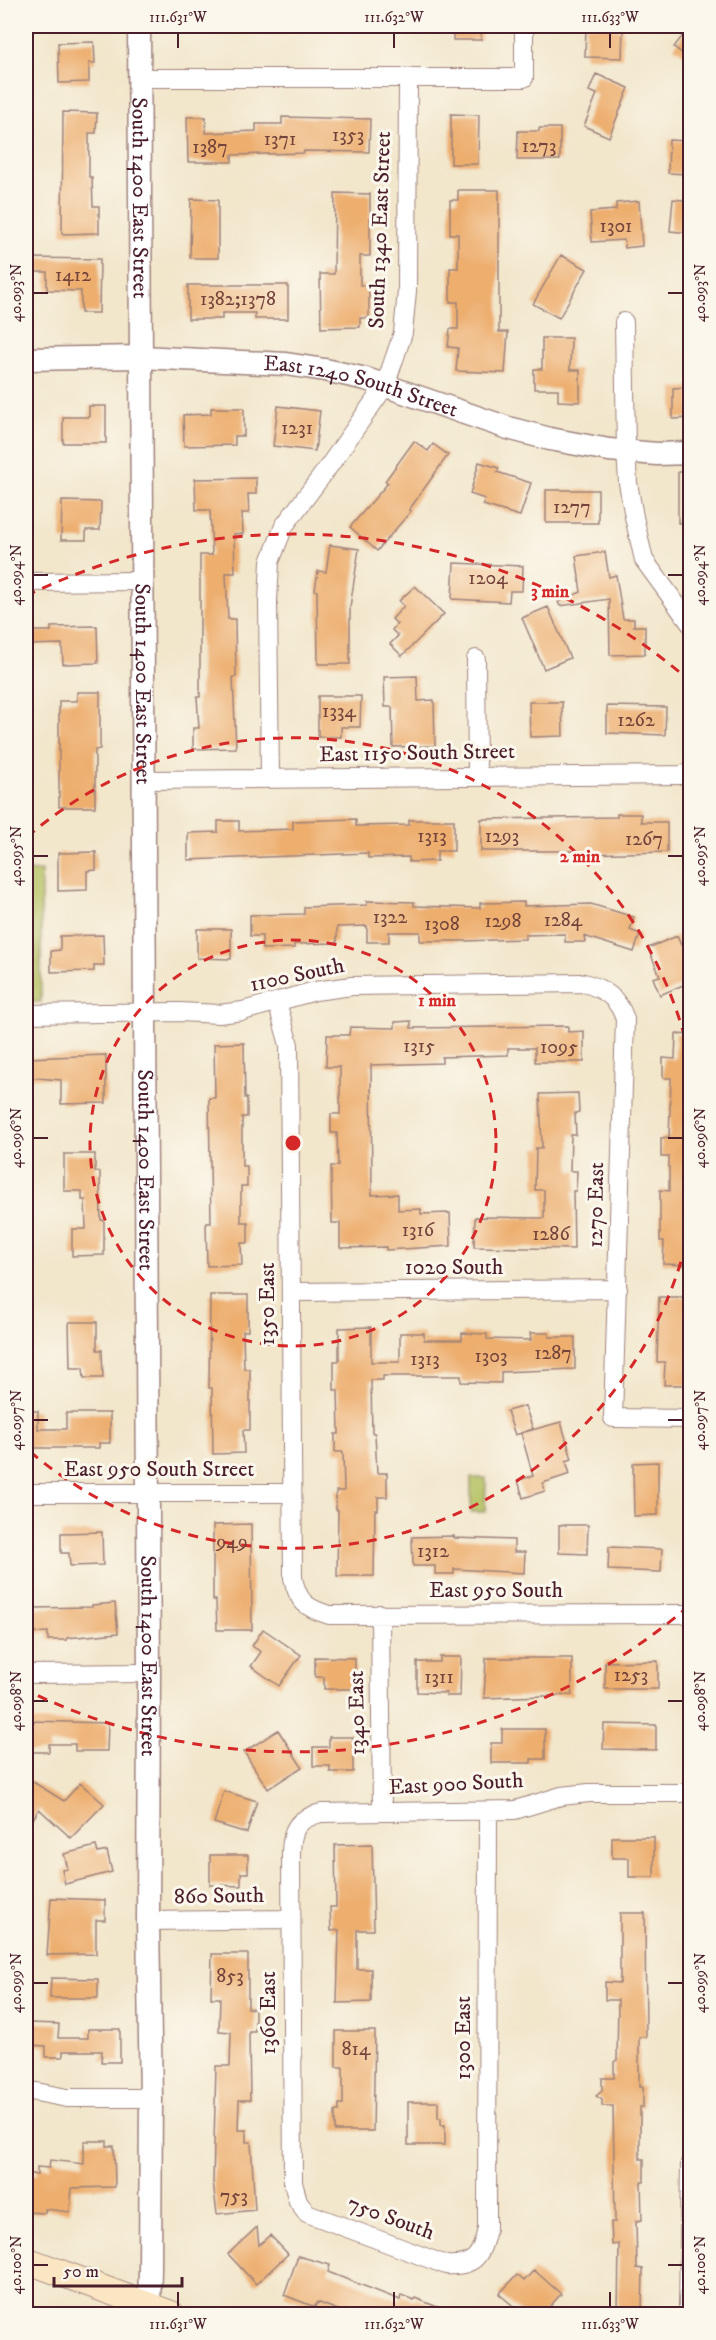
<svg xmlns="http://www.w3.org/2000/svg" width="716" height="2340" font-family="'IM FELL DW Pica',serif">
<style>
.green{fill:#b6c365;stroke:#807148;stroke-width:1.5}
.building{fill:#edae6e}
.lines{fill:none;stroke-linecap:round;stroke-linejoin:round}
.minor-casing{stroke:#9e827b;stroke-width:20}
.tertiary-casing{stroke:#9e827b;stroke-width:25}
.secondary-casing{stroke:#9e827b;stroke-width:28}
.minor{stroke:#fff;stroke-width:18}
.tertiary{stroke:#fff;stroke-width:22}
.secondary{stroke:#fbe6c4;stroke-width:26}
.ticks{fill:none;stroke:#4a1f2b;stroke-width:2}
.ring{fill:none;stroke:#d62828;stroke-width:3;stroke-dasharray:10 8}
.labels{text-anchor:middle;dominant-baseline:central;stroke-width:6;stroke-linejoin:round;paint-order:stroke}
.number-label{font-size:20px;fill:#73433c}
.street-label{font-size:22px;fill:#4a1f2b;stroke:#fbf7ec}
.centre{fill:#d62828;stroke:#fbf7ec;stroke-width:3}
.ring-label{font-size:18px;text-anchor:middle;font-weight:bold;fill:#d62828;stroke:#fbf7ec;stroke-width:6;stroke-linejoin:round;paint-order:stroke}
.neatline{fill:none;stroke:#4a1f2b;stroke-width:2}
.ticks-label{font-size:15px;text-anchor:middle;fill:#4a1f2b}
</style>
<rect width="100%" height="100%" fill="#fbf7ec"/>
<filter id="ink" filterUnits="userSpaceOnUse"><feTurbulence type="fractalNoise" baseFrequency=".0167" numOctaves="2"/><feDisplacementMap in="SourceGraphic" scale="12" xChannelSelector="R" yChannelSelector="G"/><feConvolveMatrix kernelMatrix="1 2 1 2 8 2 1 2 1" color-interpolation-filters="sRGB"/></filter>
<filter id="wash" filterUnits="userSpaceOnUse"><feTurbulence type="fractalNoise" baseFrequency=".008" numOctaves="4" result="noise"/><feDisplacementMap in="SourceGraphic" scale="24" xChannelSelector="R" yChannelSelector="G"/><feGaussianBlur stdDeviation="1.35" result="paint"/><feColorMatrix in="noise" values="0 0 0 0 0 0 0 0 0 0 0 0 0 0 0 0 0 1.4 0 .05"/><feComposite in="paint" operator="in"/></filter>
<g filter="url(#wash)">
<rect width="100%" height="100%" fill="#f2e6cb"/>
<path class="green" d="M41,871V1002H26V872Z
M471,1478H486L485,1512H471Z"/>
<g id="blocks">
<path class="building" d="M453,26H481V40H453Z
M586,26H612V29H623L622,58L585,57Z
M690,26V59L674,47Z
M94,42L95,63H89V82L59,83L58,43Z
M596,74L629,88L609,137L584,126L597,94L589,91Z
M63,112L97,113L96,133H89V177H92L93,206H99V233L62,234Z
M451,114L479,115L478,164H451Z
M187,117H206V133L256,131V124H282V117L370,119L369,152L304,151V153L232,155V162H188Z
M539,128H560V160H517L518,131H539Z
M669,140L687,141L686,174L668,173Z
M458,190H499V332H508L505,373L456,371L458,348L448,347L450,329H458V302H450V268H458V234H450V200H458Z
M335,193L370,194V256H360V285H369V318H360V327L321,328L320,274H334Z
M191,199L218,200V258H190Z
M673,199L690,201V233L670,231Z
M639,201L642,246L625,248L624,240L592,242L590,212L616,210V203Z
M561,255L587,269L559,318L533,304Z
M26,258L100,259L99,313H81V291L47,290V272H26Z
M188,285H288V319H255V313H222V319H188Z
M542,338H571L570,370H580V402L558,401V389H534V369H542Z
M690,387V418L673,419V388Z
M89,406H106V443H63V417H89Z
M278,406L320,411L315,451L273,446Z
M211,408H244V436H235V445L184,446L183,415L211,414Z
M414,441L428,451L433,444L448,455L409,510L411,511L377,551L350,527L388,483L385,481Z
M479,462L499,468L497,472L531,483L520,516L483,505L485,499L470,494Z
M678,472H690V523H678Z
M256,478V494H248L249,513H242L243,534H234L235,573H226L228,619H235L236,677H233L236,748L193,749V728H199L197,697H200V555H212L210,510H196L195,479Z
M546,490H598V523H546Z
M62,501L101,502L100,530H86V540H61Z
M330,545L359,549L350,607V664H318L317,591L315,590L318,571L326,572Z
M605,552L609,577L616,575L623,619H634V626H645V654L610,655L609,599L560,606L558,602L581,592L576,556Z
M454,563L523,566L522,591H510L509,602L452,599Z
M415,586L444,614L402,656L390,644L398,636L392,630L397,624L392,619L404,606L399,601Z
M548,607L570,658L544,669L522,618Z
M97,626L98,663L63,664L62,644L26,645V631H51V627Z
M417,676L418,701L434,700L435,746L393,747L392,707H385L384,677Z
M77,692H100V749L95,750V807H59V701H77Z
M318,696H361L360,727H341V737H318Z
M529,702H562L563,736L530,737Z
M607,706L666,707L665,735L607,733Z
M617,814H641V822H667V852L582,854V851H481V819L617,817Z
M356,819V826L409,825V820H454V851H437V861L409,862V857L368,858V853L188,860V833L218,832V821H239V831L293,829V821Z
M96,852V870L87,871V890L58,891V853Z
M367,901L414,902V906L480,908V903L524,902V906L591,904L634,917L630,930L640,934L634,952L584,936L585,942H565V934L525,935V939L464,941H420V932H389V942H367V926L337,927V943L294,944V948L262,949V936H250V915L304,914V907L367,905Z
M197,929H231V959L197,958Z
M103,935L104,965H94V971L51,972V951L60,950V936Z
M677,936L681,945L687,942L690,951V982L660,995L653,978L660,976L648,948Z
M411,1021V1028L568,1026V1032L584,1031V1062H535V1048H508V1055L442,1057V1063L371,1065L372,1195L398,1194V1210L421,1209V1214L450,1213L451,1246L386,1250V1247L340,1248V1223H332L331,1166H338L337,1133H331V1114H340V1067H326L327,1035H349L350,1027L395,1028V1022Z
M676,1034L690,1035V1265L663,1264L664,1241H660V1190L669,1191V1157H661V1138L669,1137L671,1078H663V1058L675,1059Z
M244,1043L245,1098H247V1117H242V1166H247V1186H241V1222H248V1243H241L242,1265L207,1266L206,1223H211L209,1098H215L214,1044Z
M106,1055V1103L61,1104V1080L26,1077V1058Z
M578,1093L579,1112L575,1113L576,1135H571L570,1171H577L576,1191H573L574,1249L474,1247L475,1217L544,1218V1190H535L536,1148H542L540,1094Z
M64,1154H95V1172H100L101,1220H104V1255L72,1256V1229H86L85,1200H82V1191H64Z
M210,1295H248V1331H243L244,1369H250V1430H243L244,1453L213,1454L212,1388H209Z
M659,1297H690V1385H664L665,1362H657Z
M69,1322H97V1350H102L103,1378H84L83,1368H70Z
M371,1327V1362H400V1333H424V1340H462V1333L487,1334V1339L531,1340L530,1333H549V1337H575V1369L501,1372V1383L461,1382V1376H383V1380H371L372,1433H375L377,1473H387V1497H378V1510H375L374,1576H337L338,1510H336V1491H344L343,1452H335V1434H339L338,1390H334V1361H339V1328Z
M525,1406L533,1429L515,1435L507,1411Z
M26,1411H38V1429H66V1413H110V1443H99V1448H26Z
M561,1422L572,1459L566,1461L570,1474L543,1483L545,1491L523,1498L518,1480L533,1476L521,1433Z
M658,1462V1515L634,1516L633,1463Z
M251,1524L252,1630H217L216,1600H213V1525Z
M559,1525H588L587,1554L559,1553Z
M102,1532L103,1565L70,1566L69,1553H61V1533Z
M454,1536V1538L514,1540V1552H525L524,1573L454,1569V1574H435V1566H413L412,1537Z
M609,1547L662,1549L661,1572L608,1570Z
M115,1603L118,1633L67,1638V1640H48V1632L34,1633L33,1608L92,1607V1605Z
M263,1629L301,1655L279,1686L251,1666L261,1652L252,1646Z
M315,1657L355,1658V1689H324V1677H315Z
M440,1657H461L460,1696H446V1693L417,1692V1662H440Z
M486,1658H572V1695L484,1698Z
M658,1661V1689H605V1662Z
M30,1721L108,1723L107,1751H75V1744H49V1752H26V1734H30Z
M604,1724L656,1725V1750L603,1749Z
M502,1729H545V1759H531V1763H491V1743H502Z
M278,1730L302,1767L268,1789L244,1752Z
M329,1737H353V1772H330V1766H313V1747H329Z
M30,1780L64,1801L80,1783L104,1804L71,1838L39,1809L26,1831V1787Z
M224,1791L257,1801L247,1833L214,1823Z
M612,1837H654V1877H629V1858H612Z
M372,1844L374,1930H357V1969H371V2002L337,2003L339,1930L331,1931L330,1907H336L335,1845Z
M96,1846L98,1853L107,1851L112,1872L65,1884L62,1870L68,1869L64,1854Z
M210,1855H248V1873H241V1886L210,1885Z
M51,1898L105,1900V1920H96V1954L47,1955Z
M620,1913H645L646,2037H639V2087H643V2107H640V2159H644V2182H641L642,2220L636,2221L637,2268L643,2269L642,2314H618L619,2244L612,2245L611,2222H615L613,2106H602V2100L596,2096L602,2091V2078H614V2062L617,2060L618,2000H605V1982L620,1983Z
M212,1954H248V2008L255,2009V2032H249L250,2100H239L238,2130H246V2142H251L255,2210L217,2214L213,2182L216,2066H230L231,2032L219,2031L220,1998H211Z
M51,1978L98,1979V1998H50Z
M30,2023L59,2024L58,2038H88V2029H120V2062H101L102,2051H63V2057H46V2046L30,2045Z
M336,2031H375L373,2131H335V2111H339V2104H343V2067H336Z
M408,2102H438V2118H441V2125H445V2145H408Z
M84,2141H107V2146H114L115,2187L72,2188L70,2212L45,2209V2213L26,2212V2173L37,2175V2167L49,2168L50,2160L84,2164Z
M257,2227L259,2245L270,2235L288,2254L256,2284L228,2254Z
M298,2256L330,2265L328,2272L400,2300L401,2295L414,2300L415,2298L455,2314H348L317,2302L315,2307L284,2295Z
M534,2270L561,2294L543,2314H523L499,2294L517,2275L524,2281Z"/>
</g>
</g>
<g filter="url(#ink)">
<use href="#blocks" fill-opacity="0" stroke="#9e827b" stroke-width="1.5"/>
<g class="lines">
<g class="minor-casing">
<path id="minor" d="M139,78H524V26
M624,322L626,451L628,483L634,517L644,560L690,623
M26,582L142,581
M476,659L477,776
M270,779L268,601L270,562L284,526L324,473L385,386L403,333L407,291L408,77
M144,780L681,775L690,773
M277,1002L289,1045L293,1578C298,1602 306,1608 329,1615L690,1614
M26,1014L180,1012L219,1014L243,1011L315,991L352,986L584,983C605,989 618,998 625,1019L613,1418L690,1419
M291,1292L618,1289
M26,1493H292
M380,1614L382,1812
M26,1674L149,1673
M488,1811L487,2229C481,2255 476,2267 446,2265L307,2213L298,2201L293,2183L291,1852C292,1828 297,1819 321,1813L515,1810L561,1796L589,1793H690
M148,1921L291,1919
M26,2090L67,2098H151
M688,2314L690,2163"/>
</g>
<g class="tertiary-casing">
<g id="tertiary">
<path id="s1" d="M139,26L149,1673L148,1921L151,2098L150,2269L149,2306L146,2314"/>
<path id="s2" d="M26,359L141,357L286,364L325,370L366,379L508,428L550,439L609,450L657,454L690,453"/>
</g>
</g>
<g class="secondary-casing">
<path id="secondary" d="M26,2260L171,2314"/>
</g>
<use href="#minor" class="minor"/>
<use href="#tertiary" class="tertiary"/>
<use href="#secondary" class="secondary"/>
</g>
</g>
<path class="ticks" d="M178,33V48M394,33V48M610,33V48M33,293H48M668,293H683M33,575H48M668,575H683M33,856H48M668,856H683M33,1138H48M668,1138H683M33,1420H48M668,1420H683M33,1701H48M668,1701H683M33,1983H48M668,1983H683M33,2265H48M668,2265H683M178,2292V2307M394,2292V2307M610,2292V2307"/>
<g class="ring">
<circle cx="293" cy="1143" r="203"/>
<path d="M690 1227A406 406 0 0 1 27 1449M27 837A406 406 0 0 1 690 1059"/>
<path d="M689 1606A609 609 0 0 1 26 1690M26 596A609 609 0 0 1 689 680"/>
</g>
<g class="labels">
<g class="number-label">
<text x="348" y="135">1353</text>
<text x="280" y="139">1371</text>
<text x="539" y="146">1273</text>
<text x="210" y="147">1387</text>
<text x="616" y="226">1301</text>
<text x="73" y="275">1412</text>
<text x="238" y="299">1382;1378</text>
<text x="297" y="428">1231</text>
<text x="572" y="507">1277</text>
<text x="488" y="578">1204</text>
<text x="339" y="711">1334</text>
<text x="636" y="720">1262</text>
<text x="432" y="836">1313</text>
<text x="502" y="836">1293</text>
<text x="644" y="839">1267</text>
<text x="390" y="917">1322</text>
<text x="563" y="920">1284</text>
<text x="503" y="921">1298</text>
<text x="442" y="924">1308</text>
<text x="419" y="1046">1315</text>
<text x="559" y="1047">1095</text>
<text x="418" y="1230">1316</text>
<text x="551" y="1234">1286</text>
<text x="553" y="1353">1287</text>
<text x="491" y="1356">1303</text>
<text x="425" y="1359">1313</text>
<text x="232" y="1542">949</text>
<text x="433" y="1551">1312</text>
<text x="631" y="1675">1253</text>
<text x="439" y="1677">1311</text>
<text x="230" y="1976">853</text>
<text x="356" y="2049">814</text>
<text x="234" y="2196">753</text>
</g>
<g class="street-label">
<text stroke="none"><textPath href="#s1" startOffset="172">South 1400 East Street</textPath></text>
<text transform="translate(380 230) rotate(-88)">South 1340 East Street</text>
<text stroke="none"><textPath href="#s2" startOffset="338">East 1240 South Street</textPath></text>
<text stroke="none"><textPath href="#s1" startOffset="658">South 1400 East Street</textPath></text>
<text transform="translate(417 753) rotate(-1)">East 1150 South Street</text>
<text transform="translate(297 975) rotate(-12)">1100 South</text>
<text stroke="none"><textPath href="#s1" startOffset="1144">South 1400 East Street</textPath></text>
<text transform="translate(596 1205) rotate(-89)">1270 East</text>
<text x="454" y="1267">1020 South</text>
<text transform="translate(267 1304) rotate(-90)">1350 East</text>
<text x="159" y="1469">East 950 South Street</text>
<text x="496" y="1590">East 950 South</text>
<text stroke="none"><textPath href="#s1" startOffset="1630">South 1400 East Street</textPath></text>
<text transform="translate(357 1713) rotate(-91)">1340 East</text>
<text transform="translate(456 1784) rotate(-3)">East 900 South</text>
<text transform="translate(219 1896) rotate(-1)">860 South</text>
<text transform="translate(268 2013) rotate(-90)">1360 East</text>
<text transform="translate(463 2038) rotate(-90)">1300 East</text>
<text transform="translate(391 2218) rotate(20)">750 South</text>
</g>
</g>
<circle cx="293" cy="1143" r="9" class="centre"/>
<g class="ring-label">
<text x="550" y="597">3 min</text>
<text x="580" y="862">2 min</text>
<text x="437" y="1006">1 min</text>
</g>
<rect width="716" height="2340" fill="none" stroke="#fbf7ec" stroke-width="66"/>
<path d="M54 2277v9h128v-9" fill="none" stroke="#4a1f2b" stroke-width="3"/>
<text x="63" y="2277" font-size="18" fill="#4a1f2b" stroke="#fbf7ec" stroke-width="4.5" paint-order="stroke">50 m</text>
<rect x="33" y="33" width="650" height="2274" class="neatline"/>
<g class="ticks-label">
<text x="178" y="22">111.631°W</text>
<text x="394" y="22">111.632°W</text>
<text x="610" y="22">111.633°W</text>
<text transform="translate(700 293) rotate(-90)" y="5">40.093°N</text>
<text transform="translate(16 293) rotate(-90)" y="5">40.093°N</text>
<text transform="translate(700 575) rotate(-90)" y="5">40.094°N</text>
<text transform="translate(16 575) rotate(-90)" y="5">40.094°N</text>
<text transform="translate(16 856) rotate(-90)" y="5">40.095°N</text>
<text transform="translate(700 856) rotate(-90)" y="5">40.095°N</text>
<text transform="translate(16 1138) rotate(-90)" y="5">40.096°N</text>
<text transform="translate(700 1138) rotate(-90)" y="5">40.096°N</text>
<text transform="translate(16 1420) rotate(-90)" y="5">40.097°N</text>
<text transform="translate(700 1420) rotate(-90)" y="5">40.097°N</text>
<text transform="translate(700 1701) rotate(-90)" y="5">40.098°N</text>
<text transform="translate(16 1701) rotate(-90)" y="5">40.098°N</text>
<text transform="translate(700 1983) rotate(-90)" y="5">40.099°N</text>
<text transform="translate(16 1983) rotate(-90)" y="5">40.099°N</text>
<text transform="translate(16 2265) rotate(-90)" y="5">40.100°N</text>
<text transform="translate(700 2265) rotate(-90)" y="5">40.100°N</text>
<text x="178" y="2329">111.631°W</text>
<text x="394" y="2329">111.632°W</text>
<text x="610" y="2329">111.633°W</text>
</g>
</svg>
